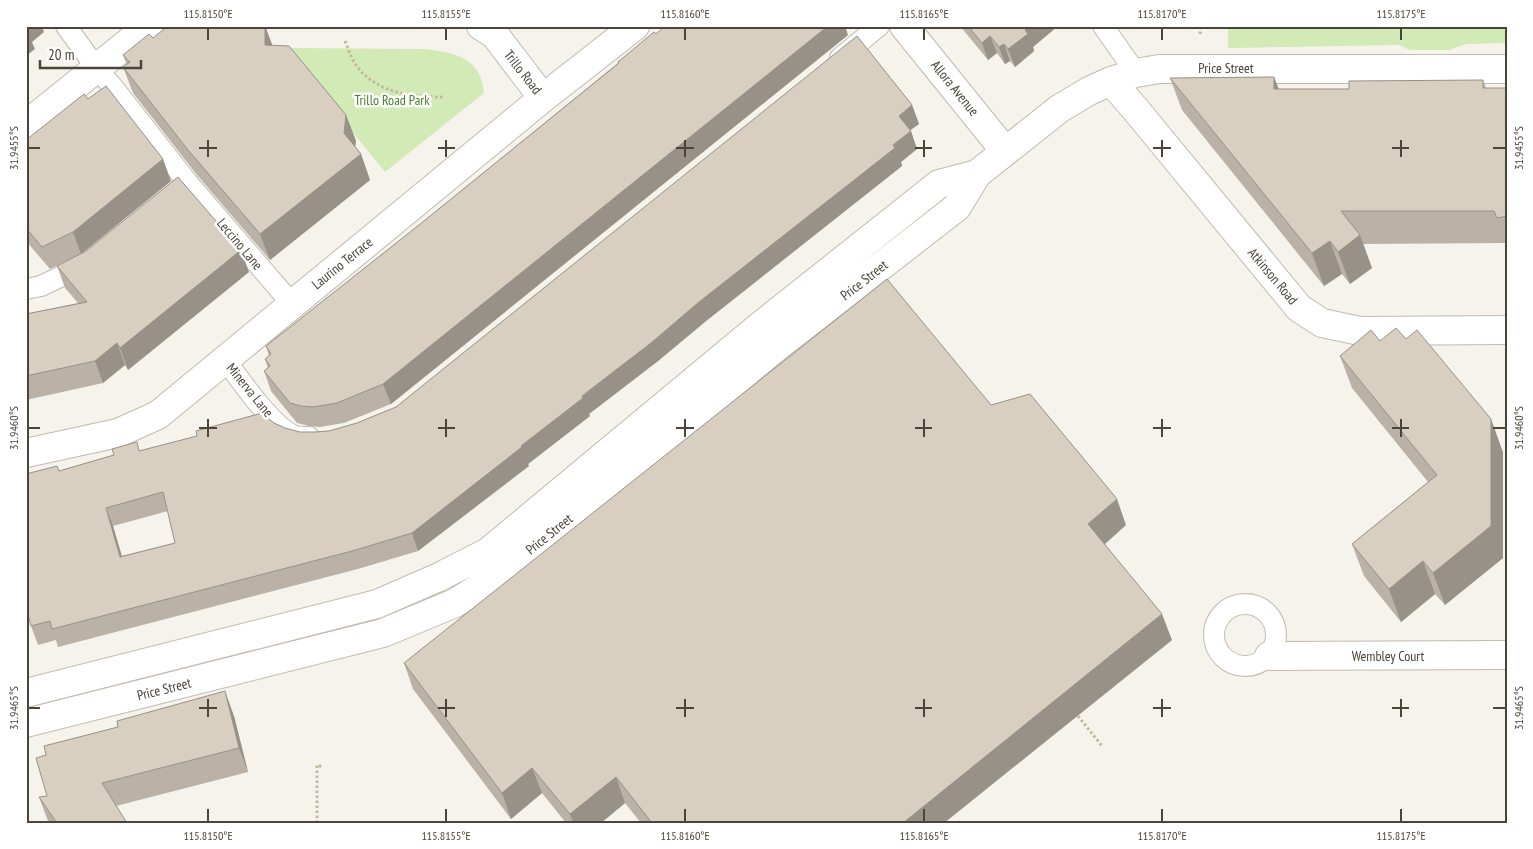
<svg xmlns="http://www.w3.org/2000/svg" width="1533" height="849" font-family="'PT Sans Narrow',sans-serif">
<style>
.green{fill:#d2eab5}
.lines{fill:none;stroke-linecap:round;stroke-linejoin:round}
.lane-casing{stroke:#c2bbae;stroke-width:22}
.street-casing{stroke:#c2bbae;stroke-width:30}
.path{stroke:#c4b79f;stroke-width:3;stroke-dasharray:2.5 2.5;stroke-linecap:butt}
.lane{stroke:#fff;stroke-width:20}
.street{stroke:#fff;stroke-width:28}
.wall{fill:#bab2a6;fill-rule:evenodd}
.shaded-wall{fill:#979187}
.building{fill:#d8cfc1;stroke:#979187;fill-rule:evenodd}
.ticks{fill:none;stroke:#4b4439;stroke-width:2}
.labels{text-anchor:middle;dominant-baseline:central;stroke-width:5;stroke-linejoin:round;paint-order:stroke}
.street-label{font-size:14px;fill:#4b4439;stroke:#fff}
.park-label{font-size:14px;fill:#4a7f2a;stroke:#fff}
.neatline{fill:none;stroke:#4b4439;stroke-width:2}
.ticks-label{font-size:12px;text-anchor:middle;fill:#4b4439}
</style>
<rect width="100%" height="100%" fill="#f6f3ec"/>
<path class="green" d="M1228,26H1507V43L1467,44L1448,50H1410L1399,45L1228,48Z
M284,48L423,49C454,52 481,57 484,93L385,172Z"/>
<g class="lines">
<g class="lane-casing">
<path id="lane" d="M66,26L97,69L112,86L188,183L292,304
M1103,26L1136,73
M840,58L879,26
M26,289L41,286L85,265
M225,359C239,379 272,426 293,435C297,437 304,437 309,437
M1214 635a31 31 0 1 1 62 0a31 31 0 1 1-62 0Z"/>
</g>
<g class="street-casing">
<path id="street" d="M481,26L495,35L543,98
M904,26L1005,151
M1111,81L1136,110L1299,308L1322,323L1360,331L1507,330
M26,125L149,26
M26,453L118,433L158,415L543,98L635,26
M1269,656L1507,655
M26,693L377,604L439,577L488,552L760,326L939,184L977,174
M26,723L383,633L455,603L500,575L778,346L957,207L977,174L1059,109L1089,91L1111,81L1136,73L1159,69H1507"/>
</g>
<path class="path" d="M1200,34L1201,26
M345,41C349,51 352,61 359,69C380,94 414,97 444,97
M1078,716L1102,746
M317,823V765L323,767"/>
<use href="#lane" class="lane"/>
<use href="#street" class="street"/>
</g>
<path class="wall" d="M265,26L272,45L346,115L356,141L355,147L361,154L370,180L270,260L197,175L133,93L123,67L127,65L123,55L153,38Z
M960,26H1058L1033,47L1034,51L1015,67L1010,61L1005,64L997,53L988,60Z
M656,34L848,35L391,404L344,423L320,427L309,426L297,423L271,391L264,371L268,368L265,359L269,356L266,346L419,225L618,63V62Z
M1274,77L1279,89H1349L1483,80L1486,88H1507V244L1506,243L1363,244L1372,268L1350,284L1342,274L1324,286L1182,110L1170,78Z
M88,99L171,181L81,254L50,269L26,241V140Z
M912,105L919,124L910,130L917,149L901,162L902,166L706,321L658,361L589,414L590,416L528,464L529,466L418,551L358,569L58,647L56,640L38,645L31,626L59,471L114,455L140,451L274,423L285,428L300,432H315L329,431L357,423L396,407ZM168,511L175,543L122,556L113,526Z
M57,266L249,272L128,370L125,365L103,383L26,400V314L78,303L65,288Z
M1406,339L1503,452V558L1445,605L1435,594L1401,622L1364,576L1352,544L1428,482L1352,388L1340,356L1380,341Z
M991,405L1126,525L1105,544L1172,640L944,823H641L625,803L601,823H566L542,793L511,819L413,689L404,663Z
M234,716L248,772L116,806L127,823H49L48,821L39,797L47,796Z"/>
<path class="shaded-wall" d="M26,26H42L44,32L32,42L35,49L26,56Z
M265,26L275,52L265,45Z
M828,26H845L848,35L391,404L383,384Z
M1030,26H1058L1033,47L1034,51L1015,67L1008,49L1025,30Z
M990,36L997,53L988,60L982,43Z
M1004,44L1010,61L1005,64L999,47Z
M1274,77L1286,110L1274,89Z
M912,105L919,124L905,134L899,116Z
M346,115L356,141L353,159L344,133Z
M911,131L917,149L901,162L902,166L706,321L658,361L589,414L590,416L528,464L529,466L418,551L412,533L521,446Z
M361,154L370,180L270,260L260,234Z
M163,159L171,181L81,254L73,232Z
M1360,235L1372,268L1350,284L1338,252Z
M1330,241L1342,274L1324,286L1312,253Z
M241,250L249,272L128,370L120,348Z
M117,343L125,365L103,383L95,361Z
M1491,419L1503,452V558L1445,605L1433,573Z
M1117,499L1126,525L1098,550L1088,524Z
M106,508L113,526L127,575L120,557Z
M1423,561L1435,594L1401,622L1389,589Z
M1162,614L1172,640L944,823H903Z
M225,691L234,716L248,772L239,748Z
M532,768L542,793L511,819L502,793Z
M616,777L625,803L601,823H573L570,814Z"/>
<path class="building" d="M168,26H265V45L289,46L346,115L344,133L361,154L260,234L188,150L123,67L130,62L123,55L149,34L153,38Z
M665,26H828L383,384L337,403L313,407L301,406L290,403L264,371L270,366L265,359L271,354L266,346L419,225L619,63L618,62L654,32L656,34Z
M968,26H1030L1025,30L1028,34L1008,49L1004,44L999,47L990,36L982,43Z
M857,36L912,105L899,116L911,131L893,145L895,148L699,302L651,343L582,396L583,398L521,446L522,447L412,533L352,551L52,629L50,621L31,626L26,607V474L57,466L59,471L114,455L112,449L137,442L139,451L197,436L196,431L262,413L274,423L285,428L300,432H315L329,431L357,423L396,407ZM163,492L175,543L120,557L106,508Z
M1274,77V89H1349V81L1483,80V88H1507V216L1497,218L1494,211H1341L1360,235L1338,252L1330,241L1312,253L1170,78Z
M106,86L163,159L73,232L42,247L26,228V140L84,94L88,99Z
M178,177L241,250L120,348L117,343L95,361L26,376V314L87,302L57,266L86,251Z
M887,279L991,405L1030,394L1117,499L1088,524L1162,614L903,823H652L616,777L570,814L532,768L502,793L404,663Z
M1396,328L1406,339L1417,330L1491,419V526L1433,573L1423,561L1389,589L1352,544L1437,475L1340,356L1371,330L1380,341Z
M225,691L239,748L102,783L127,823H57L39,797L47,796L36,758L46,755L44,746L118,727L117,721Z"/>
<path class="ticks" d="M208,28V40M446,28V40M685,28V40M924,28V40M1162,28V40M1401,28V40M208,140V157M446,140V157M685,140V157M924,140V157M1162,140V157M1401,140V157M28,148H40M199,148H217M438,148H455M676,148H694M915,148H932M1153,148H1171M1392,148H1409M1493,148H1506M208,419V437M446,419V437M685,419V437M924,419V437M1162,419V437M1401,419V437M28,428H40M199,428H217M438,428H455M676,428H694M915,428H932M1153,428H1171M1392,428H1409M1493,428H1506M208,699V717M446,699V717M685,699V717M924,699V717M1162,699V717M1401,699V717M28,708H40M199,708H217M438,708H455M676,708H694M915,708H932M1153,708H1171M1392,708H1409M1493,708H1506M208,809V822M446,809V822M685,809V822M924,809V822M1162,809V822M1401,809V822"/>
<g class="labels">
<g class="street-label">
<text x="1226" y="68">Price Street</text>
<text transform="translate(523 72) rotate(52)">Trillo Road</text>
<text transform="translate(955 88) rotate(51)">Allora Avenue</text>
<text transform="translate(240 244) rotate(50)">Leccino Lane</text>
<text transform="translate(342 263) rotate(-39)">Laurino Terrace</text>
<text transform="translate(1273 276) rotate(50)">Atkinson Road</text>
<text transform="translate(864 280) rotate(-38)">Price Street</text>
<text transform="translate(250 390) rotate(51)">Minerva Lane</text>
<text transform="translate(549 534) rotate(-39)">Price Street</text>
<text x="1388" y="656">Wembley Court</text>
<text transform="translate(164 689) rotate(-14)">Price Street</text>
</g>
<g class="park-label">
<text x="392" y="100">Trillo Road Park</text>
</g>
</g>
<rect width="1533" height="849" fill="none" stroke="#ffffff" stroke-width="55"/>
<path d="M40 60v8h101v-8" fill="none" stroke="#4b4439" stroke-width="2.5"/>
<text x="48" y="60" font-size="15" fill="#4b4439" stroke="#ffffff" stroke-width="4" paint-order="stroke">20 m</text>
<rect x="28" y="28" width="1478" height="794" class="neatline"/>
<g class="ticks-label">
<text x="208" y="18">115.8150°E</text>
<text x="446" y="18">115.8155°E</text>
<text x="685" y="18">115.8160°E</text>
<text x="924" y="18">115.8165°E</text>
<text x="1162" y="18">115.8170°E</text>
<text x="1401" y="18">115.8175°E</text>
<text transform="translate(14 148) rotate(-90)" y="4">31.9455°S</text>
<text transform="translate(1519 148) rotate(-90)" y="4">31.9455°S</text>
<text transform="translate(14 428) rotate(-90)" y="4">31.9460°S</text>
<text transform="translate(1519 428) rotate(-90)" y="4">31.9460°S</text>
<text transform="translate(14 708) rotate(-90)" y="4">31.9465°S</text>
<text transform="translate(1519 708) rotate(-90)" y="4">31.9465°S</text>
<text x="208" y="840">115.8150°E</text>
<text x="446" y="840">115.8155°E</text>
<text x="685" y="840">115.8160°E</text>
<text x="924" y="840">115.8165°E</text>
<text x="1162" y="840">115.8170°E</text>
<text x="1401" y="840">115.8175°E</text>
</g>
</svg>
